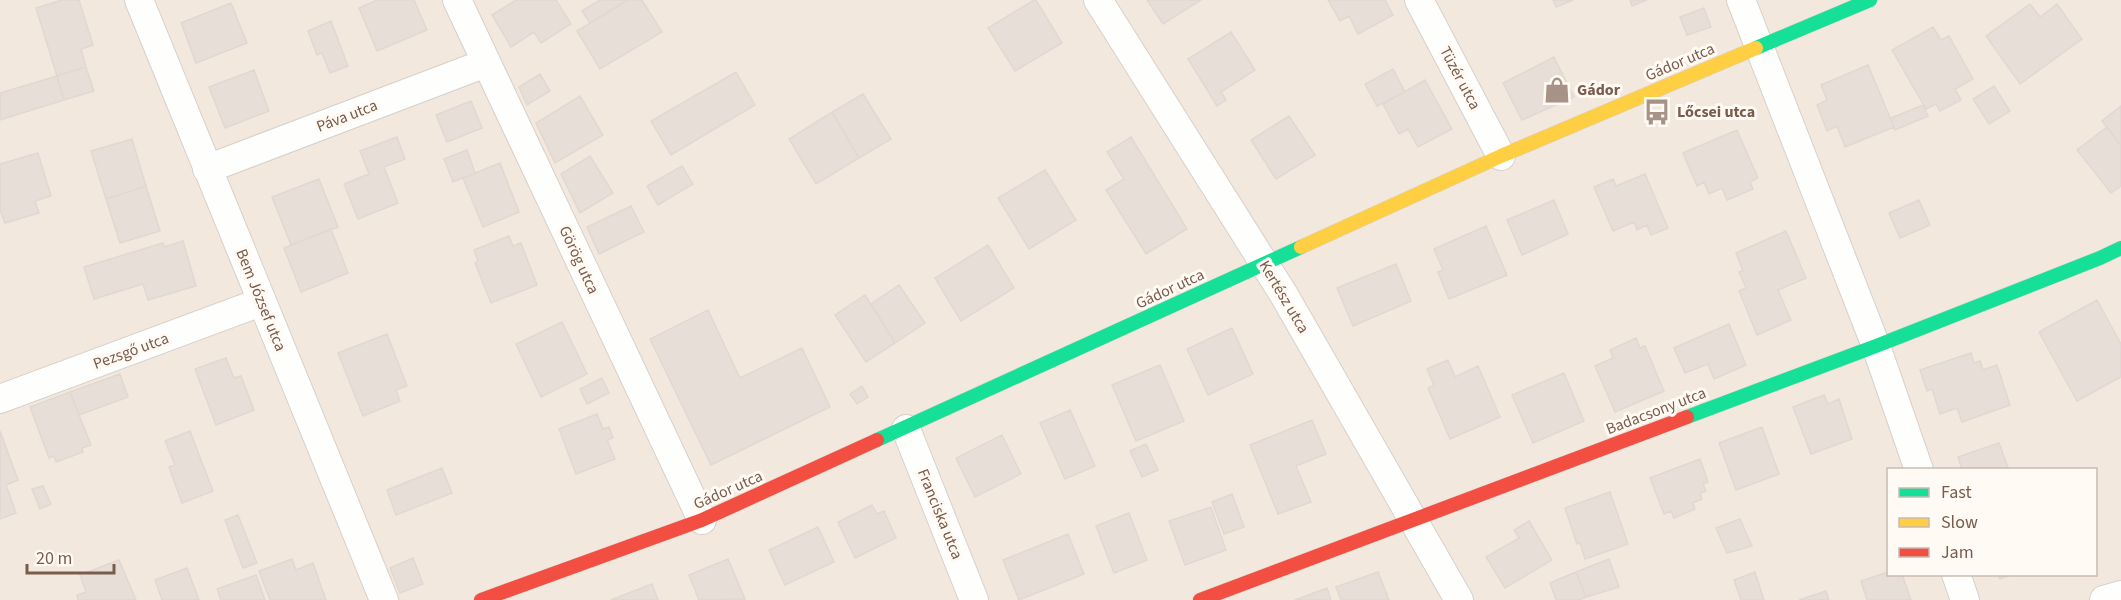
<svg xmlns="http://www.w3.org/2000/svg" width="2121" height="600" font-family="'Source Sans 3',sans-serif">
<style>
.residential{fill:#f2e8de;fill-rule:evenodd}
.building{fill:#e6ded7;stroke:#e2d8d2;stroke-width:1.5}
.lines{fill:none;stroke-linecap:round;stroke-linejoin:round}
.street-casing{stroke:#d7d1cb;stroke-width:30}
.fast-casing{stroke:#d9d2cb;stroke-width:15}
.slow-casing{stroke:#d9d2cb;stroke-width:15}
.jam-casing{stroke:#d9d2cb;stroke-width:15}
.street{stroke:#fefefd;stroke-width:28}
.fast{stroke:#16e098;stroke-width:14}
.slow{stroke:#ffcf43;stroke-width:14}
.jam{stroke:#f24e42;stroke-width:14}
.labels{text-anchor:middle;dominant-baseline:central;stroke-width:6;stroke-linejoin:round;paint-order:stroke}
.street-label{font-size:16px;fill:#7a5c4d;stroke:#fffaf3}
.poi-label{font-size:16px;font-weight:bold;fill:#7a5c4d;stroke:#fffaf3;text-anchor:start}
</style>
<rect width="100%" height="100%" fill="#f9f5f0"/>
<path class="residential" d="M0,0H2121V600H0ZM1888,470H2096V574H1888Z"/>
<path class="building" d="M62,0H79L93,45L81,49L86,67L57,76L36,8Z
M377,0H414L427,30L377,51L359,8Z
M516,0H556L571,24L541,43L534,32L511,47L492,15Z
M600,0H628L590,23L582,11Z
M628,0H642L662,32L600,69L577,31Z
M1034,0H1036L1062,43L1015,71L988,28Z
M1147,0H1201L1163,24Z
M1328,0H1385L1393,15L1358,34L1349,16L1340,21Z
M1553,0H1573L1556,7Z
M1630,0H1647L1632,6Z
M231,3L247,43L196,63L181,23Z
M2030,4L2040,17L2057,4L2082,39L2020,84L1986,36Z
M1704,8L1711,27L1687,35L1680,17Z
M331,21L348,66L330,73L322,53L317,55L308,31Z
M1933,27L1941,40L1949,36L1973,79L1955,89L1961,100L1940,111L1936,104L1926,109L1892,50Z
M1231,32L1255,70L1221,92L1226,100L1217,106L1188,59Z
M1554,57L1574,97L1522,120L1503,83Z
M1868,65L1894,127L1845,147L1837,126L1827,131L1817,105L1827,100L1821,85Z
M86,67L94,91L64,100L57,76Z
M1393,69L1405,92L1377,106L1365,84Z
M254,70L269,111L225,128L209,87Z
M736,72L755,105L671,155L651,121Z
M540,74L550,91L527,105L519,87Z
M57,76L64,100L0,120V93Z
M1425,80L1452,129L1418,147L1408,129L1399,134L1383,104Z
M1994,86L2010,111L1989,124L1973,99Z
M863,94L891,139L859,158L832,112Z
M580,96L603,135L555,163L536,123Z
M471,101L482,128L447,142L436,115Z
M1923,105L1928,116L1895,130L1891,118Z
M2121,106V146L2102,121Z
M832,112L859,158L816,184L789,139Z
M1289,116L1315,155L1276,179L1251,140Z
M2107,127L2121,146V186L2111,193L2077,150Z
M1737,130L1758,178L1750,182L1753,189L1727,200L1722,188L1709,194L1704,182L1697,186L1683,153Z
M397,137L405,159L384,167L398,203L358,219L344,184L369,174L360,151Z
M1131,137L1187,229L1146,254L1106,190L1124,179L1107,152Z
M132,139L146,186L106,199L91,151Z
M467,150L475,173L453,182L444,159Z
M38,153L51,196L35,201L39,213L5,223L0,210V164Z
M590,156L613,193L580,213L561,174Z
M500,163L519,212L483,227L463,178Z
M682,166L693,184L658,205L647,186Z
M1045,170L1076,220L1029,249L998,198Z
M1645,174L1668,228L1651,235L1647,225L1637,230L1634,222L1613,231L1594,187L1613,179L1616,186Z
M319,179L338,227L291,245L272,197Z
M146,186L160,231L120,243L106,199Z
M1554,200L1568,234L1522,255L1507,220Z
M1919,200L1930,225L1900,238L1889,213Z
M631,206L644,232L599,254L587,227Z
M1486,226L1507,275L1449,299L1438,272L1443,270L1434,249Z
M331,229L348,273L301,292L284,248Z
M1786,231L1806,278L1778,290L1791,320L1757,335L1739,291L1746,288L1739,272L1743,271L1736,253Z
M509,236L513,246L521,243L537,285L491,303L475,263L478,261L474,250Z
M183,241L196,286L148,300L143,284L94,299L84,267L163,243L164,247Z
M988,245L1014,288L961,321L935,278Z
M1396,264L1411,301L1353,326L1337,288Z
M899,285L925,323L895,343L871,304Z
M865,295L895,343L866,362L835,315Z
M2097,300L2121,344V377L2077,401L2039,332Z
M708,310L740,378L802,348L830,407L711,465L650,339Z
M562,322L587,374L541,397L516,344Z
M1729,324L1746,365L1714,379L1708,364L1685,373L1674,348Z
M1232,328L1253,374L1208,395L1187,349Z
M387,334L407,386L396,390L400,401L363,416L338,353Z
M1636,338L1640,348L1645,346L1664,391L1615,412L1595,366L1613,358L1610,350Z
M1971,353L1974,363L1980,361L1983,370L1997,365L2010,405L1962,422L1957,408L1940,414L1932,389L1927,391L1920,370Z
M226,358L234,378L241,376L254,410L216,425L195,369Z
M1448,360L1455,377L1478,366L1500,417L1450,439L1428,388L1434,385L1427,369Z
M1160,365L1184,421L1136,441L1112,385Z
M1564,373L1584,421L1533,443L1512,395Z
M120,374L128,397L79,415L70,392Z
M602,378L609,393L587,404L580,389Z
M862,386L868,397L857,404L850,394Z
M70,392L91,445L82,448L83,452L56,462L54,456L49,458L30,407Z
M1824,395L1828,404L1839,399L1852,439L1811,454L1793,407Z
M1070,410L1095,466L1065,479L1040,423Z
M597,414L603,429L609,427L613,438L607,440L615,459L576,474L559,429Z
M1312,420L1326,454L1296,466L1311,502L1278,514L1250,445Z
M1762,427L1779,474L1736,490L1719,443Z
M0,431L18,480L6,485L16,513L0,519Z
M190,431L213,491L182,503L169,467L175,465L165,441Z
M1002,435L1021,474L975,497L956,458Z
M1999,443L2009,470H1962L1958,457Z
M1146,444L1158,470L1142,477L1130,451Z
M1700,459L1708,482L1703,484L1706,491L1700,493L1702,499L1693,503L1695,509L1674,518L1671,511L1664,514L1650,478Z
M442,468L452,493L396,515L387,490Z
M43,486L51,504L40,509L32,489Z
M1610,492L1628,544L1585,559L1580,543L1577,544L1565,508Z
M1232,494L1244,527L1224,534L1212,502Z
M872,505L877,514L884,511L896,538L855,558L838,522Z
M1211,507L1226,550L1185,565L1169,521Z
M1129,513L1147,560L1114,573L1096,526Z
M238,515L257,563L243,568L225,520Z
M1740,519L1752,546L1727,553L1716,528Z
M1529,521L1552,560L1505,588L1486,557L1519,538L1514,530Z
M818,527L834,562L785,585L769,550Z
M1068,534L1084,574L1019,600L1003,560Z
M413,558L423,584L400,593L390,568Z
M292,559L296,570L313,563L326,600H270L259,571Z
M728,559L745,599L699,600L689,575Z
M1609,559L1619,587L1586,597L1576,572Z
M119,560L136,600H78L77,595L86,592L80,575Z
M187,568L199,600H162L155,580Z
M1378,572L1389,600H1341L1336,587Z
M1576,572L1586,597L1579,600H1556L1550,583Z
M1755,572L1764,600H1741L1734,580Z
M1888,572V574H1902L1911,600H1867L1861,581Z
M1998,574H2014L2000,579Z
M256,575L265,600H221L217,589Z
M652,584L658,600H611Z
M1327,588L1331,600H1295Z
M1826,591L1829,600H1799Z"/>
<g class="lines">
<g class="street-casing">
<path id="street" d="M139,0L384,600
M457,0L702,520
M1098,0L1284,295L1459,600
M1419,0L1501,156
M1741,0L1876,346L1919,470
M207,169L486,63
M0,399L261,302
M906,429L974,600
M1956,574L1965,600
M2104,600L2121,595"/>
</g>
<g class="fast-casing">
<path id="fast" d="M1756,48L1870,0
M1687,417L1876,346L2100,258L2121,248
M877,440L1301,247"/>
</g>
<g class="slow-casing">
<path id="slow" d="M1301,247L1501,156L1756,48"/>
</g>
<g class="jam-casing">
<path id="jam" d="M481,600L702,520L877,440
M1200,600L1687,417"/>
</g>
<use href="#street" class="street"/>
<use href="#fast" class="fast"/>
<use href="#slow" class="slow"/>
<use href="#jam" class="jam"/>
</g>
<defs>
<g id="shop-bare" transform="scale(2.07)"><path d="M-5-2.5h2.3a2.7 3.5 0 0 1 5.4 0H5L5.5 6h-11ZM-1.5-2.5h3a1.5 2.3 0 0 0-3 0Z" fill="#a69286" stroke="#fffaf3" stroke-width="2.5" paint-order="stroke"/></g>
<g id="bus-bare" transform="scale(2.07)"><path d="M-5-6H5V4H4V6H2V4H-2V6H-4V4H-5ZM-3.5-4V0h7V-4ZM-3.5 1.2v1.5H-2V1.2ZM2 1.2v1.5H3.5V1.2Z" fill="#a69286" stroke="#fffaf3" stroke-width="2.5" paint-order="stroke"/></g>
</defs>
<g fill-rule="evenodd">
<use href="#shop-bare" x="1557" y="90"/>
<use href="#bus-bare" x="1657" y="112"/>
</g>
<g class="labels">
<g class="street-label">
<text transform="translate(1680 62) rotate(-23)">Gádor utca</text>
<text transform="translate(1460 78) rotate(62)">Tüzér utca</text>
<text transform="translate(347 116) rotate(-21)">Páva utca</text>
<text transform="translate(579 260) rotate(65)">Görög utca</text>
<text transform="translate(1170 289) rotate(-25)">Gádor utca</text>
<text transform="translate(1284 297) rotate(59)">Kertész utca</text>
<text transform="translate(261 300) rotate(68)">Bem József utca</text>
<text transform="translate(131 351) rotate(-20)">Pezsgő utca</text>
<text transform="translate(1656 411) rotate(-21)">Badacsony utca</text>
<text transform="translate(728 490) rotate(-24)">Gádor utca</text>
<text transform="translate(940 514) rotate(68)">Franciska utca</text>
</g>
<g class="poi-label">
<text x="1577" y="90">Gádor</text>
<text x="1677" y="112">Lőcsei utca</text>
</g>
</g>
<rect x="1887" y="468" width="210" height="108" fill="#fffaf3" stroke="#cabbb1" stroke-width="1.5"/>
<rect x="1899" y="488" width="30" height="9" fill="#16e098" stroke="#cabbb1" stroke-width="1.5"/>
<text x="1941" y="498" font-size="18" fill="#7a5c4d">Fast</text>
<rect x="1899" y="518" width="30" height="9" fill="#ffcf43" stroke="#cabbb1" stroke-width="1.5"/>
<text x="1941" y="528" font-size="18" fill="#7a5c4d">Slow</text>
<rect x="1899" y="548" width="30" height="9" fill="#f24e42" stroke="#cabbb1" stroke-width="1.5"/>
<text x="1941" y="558" font-size="18" fill="#7a5c4d">Jam</text>
<path d="M27 564v9h87v-9" fill="none" stroke="#7a5c4d" stroke-width="3"/>
<text x="36" y="564" font-size="18" fill="#7a5c4d" stroke="#fffaf3" stroke-width="4.5" paint-order="stroke">20 m</text>
</svg>
